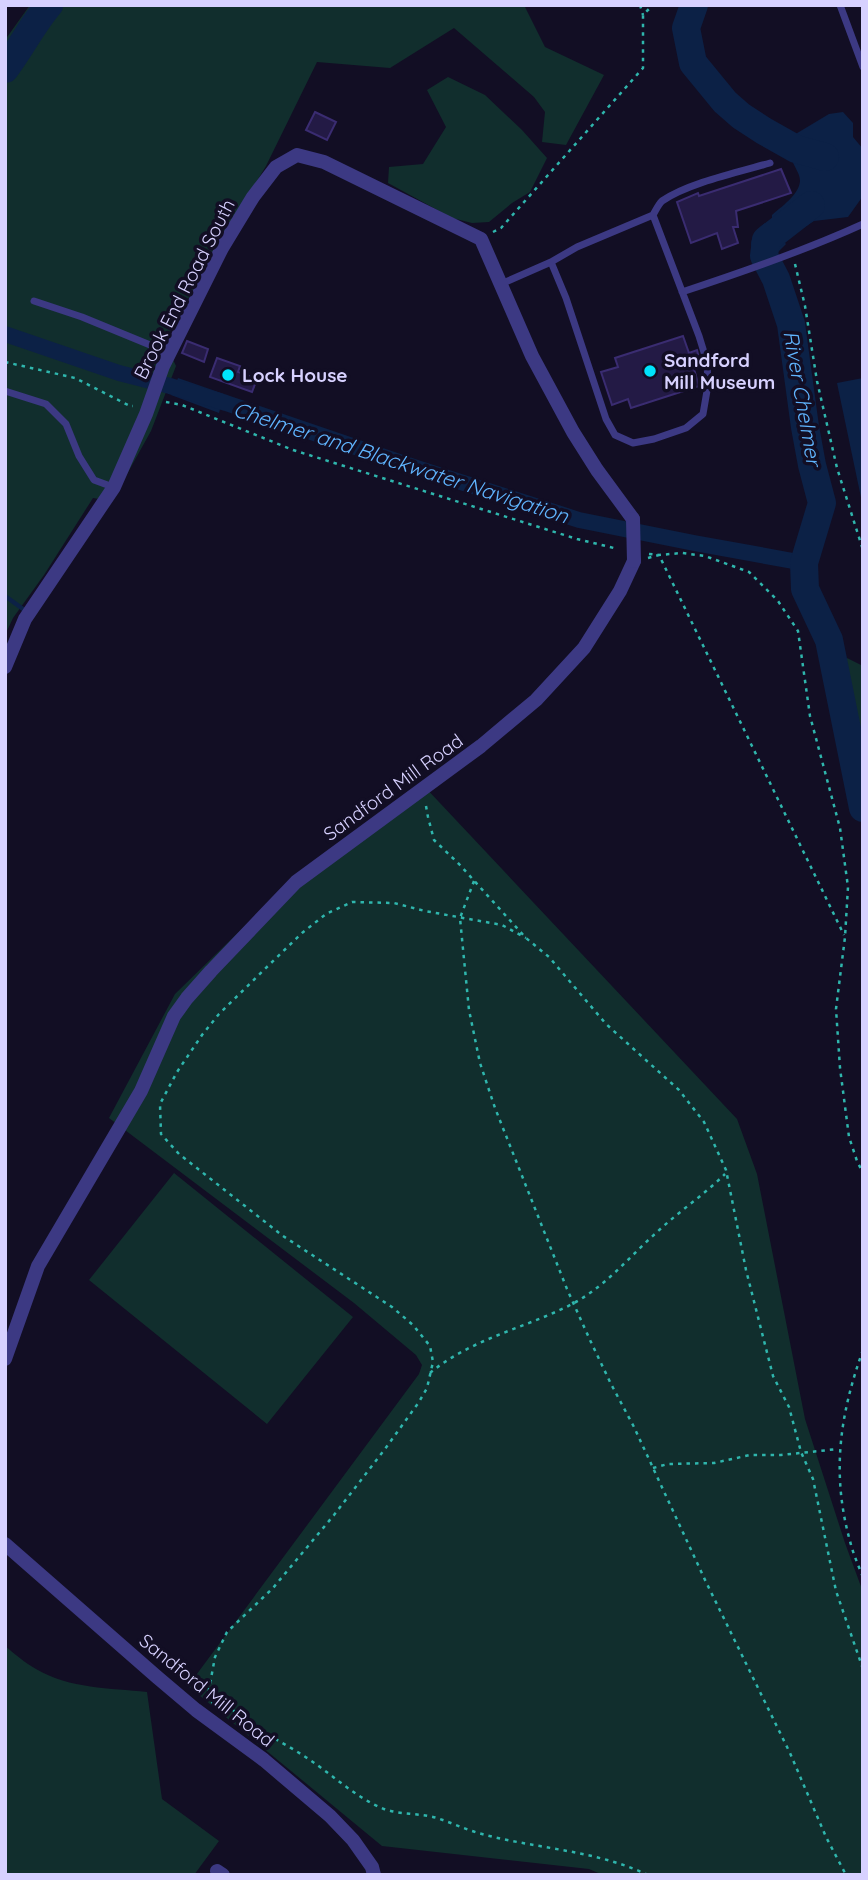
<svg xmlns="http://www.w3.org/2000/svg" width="868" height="1880" font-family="Quicksand,sans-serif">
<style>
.green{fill:#112e2d}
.water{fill:#0c2146}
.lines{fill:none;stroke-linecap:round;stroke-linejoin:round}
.stream{stroke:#0c2146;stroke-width:4.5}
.canal{stroke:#0c2146;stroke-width:16}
.river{stroke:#0c2146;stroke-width:28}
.building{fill:#231a45;stroke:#3a2c71;stroke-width:2}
.path{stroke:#2fb6ad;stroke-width:2.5;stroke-dasharray:3.5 5;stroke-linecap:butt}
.lane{stroke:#3c3983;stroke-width:7}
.street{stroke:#3c3983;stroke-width:14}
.street-bridge{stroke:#3c3983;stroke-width:14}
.poi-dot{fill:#00e3fc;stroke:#120e24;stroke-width:2.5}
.labels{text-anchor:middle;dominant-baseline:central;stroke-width:7;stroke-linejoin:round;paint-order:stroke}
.street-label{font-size:19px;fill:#d7d1ff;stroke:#120e24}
.poi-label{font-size:19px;font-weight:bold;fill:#d7d1ff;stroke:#120e24;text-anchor:start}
.water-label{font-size:21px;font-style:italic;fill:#60b5ff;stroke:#120e24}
</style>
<rect width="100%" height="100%" fill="#120e24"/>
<path class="green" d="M30,5H524L545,47L604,75L566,145L542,142L545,112L534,97L454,28L390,68L317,62L266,166L219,243L167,337L162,336L176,366L151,431L112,501L93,498L44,575L13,618L5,635V40Z
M448,77L485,95L522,130L547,158L530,192L512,203L489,222L472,223L452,218L388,183L389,167L423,164L446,127L427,90Z
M847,658L863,666V762L860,744L840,672Z
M423,785L737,1119L757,1174L805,1419L845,1543L863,1592V1875H603L589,1869L382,1846L188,1686L419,1374L422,1365L416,1355L354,1303L109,1118L175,994L293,879Z
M174,1173L353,1317L267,1424L89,1280Z
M5,1646C15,1654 25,1663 36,1669C70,1689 110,1688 147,1692L162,1799L219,1841L194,1875H5Z"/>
<path class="water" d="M843,112L853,123V137L863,149V196L848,217L814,221L797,232L786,235L772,219V215C781,207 799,195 800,181C800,173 794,167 792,160C790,154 790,145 789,138L829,114Z
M765,223L786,244L775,255L754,262C749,243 749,236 765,223Z
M178,378L224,394L219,413L171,395Z
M863,378V507L837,383Z"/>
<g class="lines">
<path class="stream" d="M5,596L23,609"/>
<path class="canal" d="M5,334L119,373L170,386L226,403L417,468L579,520L694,543L804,563"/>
<path class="river" d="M694,5L686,28L693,63L725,102L741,116L764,131L796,149L825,157
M5,69C21,48 32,25 49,5
M811,205L766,240L764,256L776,279L791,324L805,427L812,465L822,503L804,563L805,589L829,640L863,808"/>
</g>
<path class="building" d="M315,112L336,122L327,140L306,130Z
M781,169L791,193L736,211L738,227H733L738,243L722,249L717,233L691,243L677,202L698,193L699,196Z
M683,336L689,353L697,350L701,367L694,369L699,386L631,408L628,399L612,405L601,372L618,367L615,358Z
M187,341L208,349L204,362L182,353Z
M217,358L240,366L238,372L257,379L252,392L210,377Z"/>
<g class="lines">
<path class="path" d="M640,5L643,15
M493,232L501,228L643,68V15L653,5
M795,264L805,306L817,381L837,468L863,550
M5,362L75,378L130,406H133
M166,402L182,405L293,450L577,539L618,549
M649,554L659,555L682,553L705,556L749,572L778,601L798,631L810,716L840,828L848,887L845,937L836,1009L840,1068L849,1137L857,1161L863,1173
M648,558L659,555L844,935
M426,806L428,817L434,840L459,864L526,938L549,957L606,1024L679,1090L704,1122L726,1170L746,1270L773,1376L789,1407L801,1452L813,1479L836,1591L863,1669
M474,881L460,918L463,949L469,1010L480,1063L495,1108L567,1289L590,1340L611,1384L634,1427L706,1582L790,1753L826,1837L846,1875
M863,1350C840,1414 831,1473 850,1541C853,1553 858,1565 863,1577
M430,1373C472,1338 527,1328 574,1303C607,1285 629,1257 656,1233C678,1212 704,1195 725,1174
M653,1468L668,1464L714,1463L750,1455H781L838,1449
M207,1700L215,1657L227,1632L273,1588L334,1515L385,1449L419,1402L427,1388L433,1362L430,1346L413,1325L392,1307L283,1236L179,1154L161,1134L160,1104L177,1072L202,1035L219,1014L271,963L302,933L326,914L352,902L394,903L425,911L502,925L526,938
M211,1703L225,1702C247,1726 278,1739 304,1756C331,1773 354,1797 384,1809C401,1815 420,1813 437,1818C452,1823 467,1830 482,1834C537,1849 596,1850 648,1875"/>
<path class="lane" d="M840,5L863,67
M653,215L699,336L707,362L708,385L703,414L686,428L654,439L633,443L615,435L606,419L566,298L551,262L577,247Z
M653,215C656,210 658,205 662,201C688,183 739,172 770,163
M501,284L551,262
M682,292C743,272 804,251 863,224
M34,301L82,317L155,347L168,356
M5,391L46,404L66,424L79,456L94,480L113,487"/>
<path class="street" d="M5,667L25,619L114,487L146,414L163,366L222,248L253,197L276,167L297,155L324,162L481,239L532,356L573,432L597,470L633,519
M5,1359L38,1266L141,1091L174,1016L187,998L211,971L296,882L481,746L536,700L584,648L620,591L634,561
M5,1544L157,1677L196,1710L264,1760L330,1816L353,1840L372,1867L374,1875
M217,1871L223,1875"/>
<path class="street-bridge" d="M633,519L634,561"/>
</g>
<g class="poi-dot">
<circle cx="650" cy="371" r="7"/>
<circle cx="228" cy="375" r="7"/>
</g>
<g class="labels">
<g class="street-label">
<text transform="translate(184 289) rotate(-63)">Brook End Road South</text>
<text transform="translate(393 787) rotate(-36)">Sandford Mill Road</text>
<text transform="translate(207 1690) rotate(39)">Sandford Mill Road</text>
</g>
<g class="poi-label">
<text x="664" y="360">Sandford<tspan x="664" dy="22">Mill Museum</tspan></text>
<text x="242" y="375">Lock House</text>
</g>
<g class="water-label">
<text transform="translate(803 398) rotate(80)">River Chelmer</text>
<text transform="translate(401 462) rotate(18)">Chelmer and Blackwater Navigation</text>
</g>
</g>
<rect width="868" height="1880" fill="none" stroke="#d7d1ff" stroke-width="14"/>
</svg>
